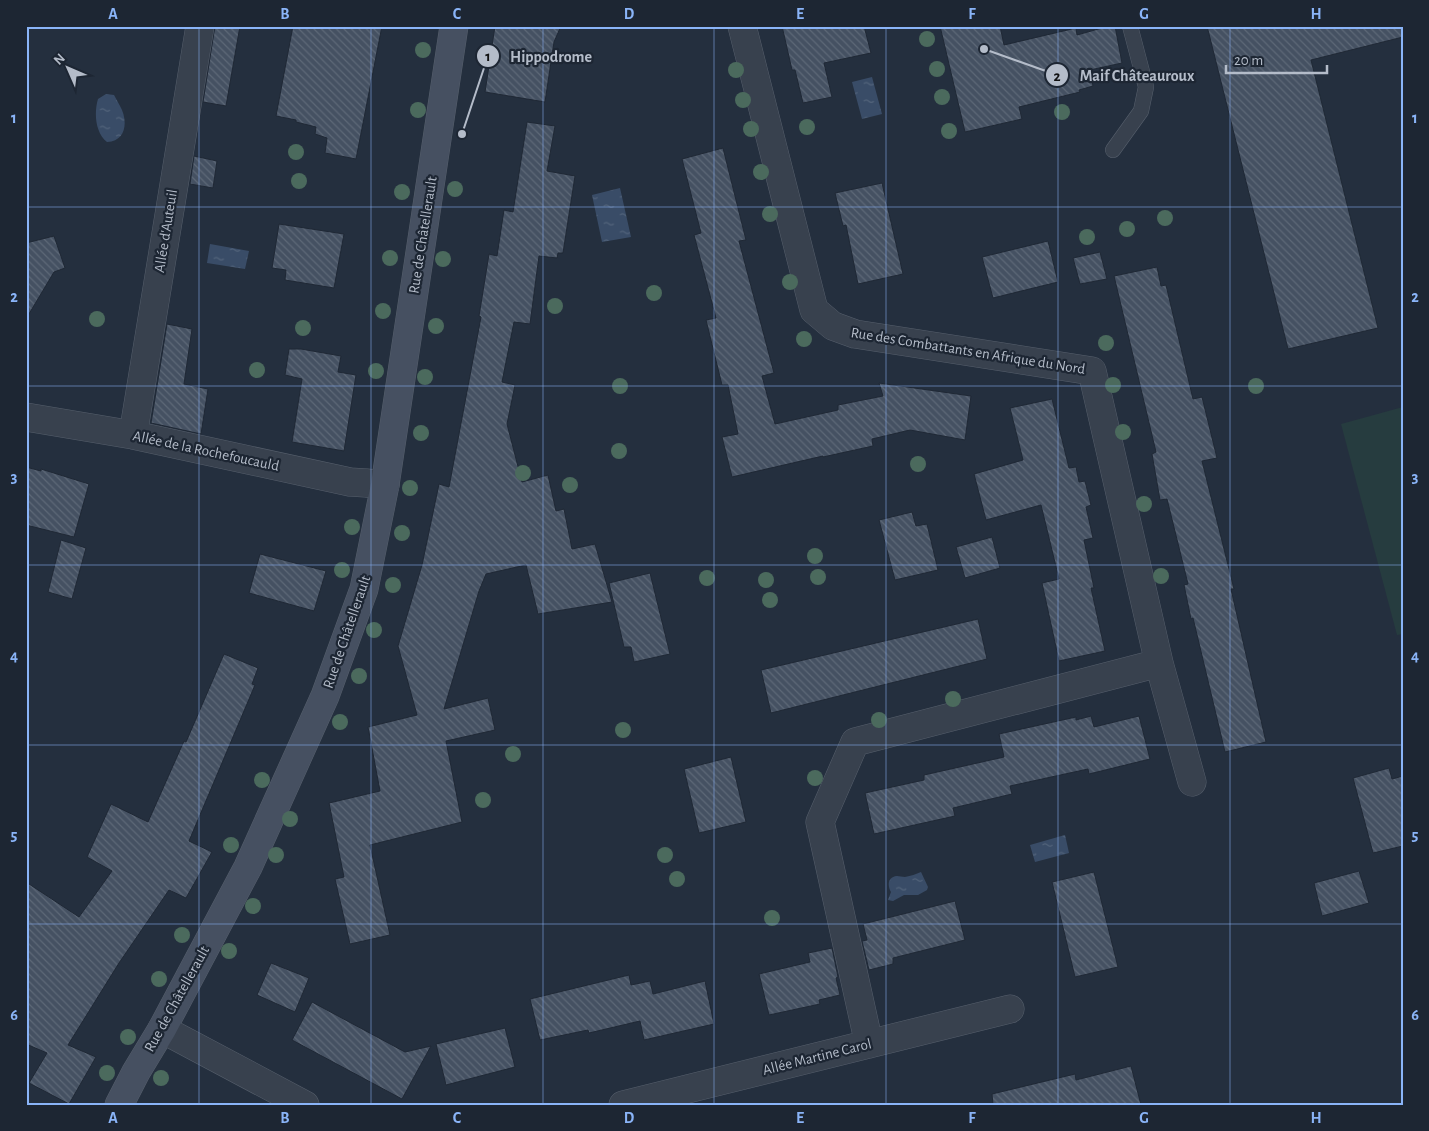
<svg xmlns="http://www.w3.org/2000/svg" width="1429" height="1131" font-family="'Alegreya Sans',sans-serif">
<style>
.park{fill:#263c3f}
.water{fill:url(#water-ripples)}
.building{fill:url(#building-back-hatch);stroke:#1f2835}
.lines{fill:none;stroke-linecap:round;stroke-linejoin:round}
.lane-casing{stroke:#565f6c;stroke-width:16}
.street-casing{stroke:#565f6c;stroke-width:29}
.secondary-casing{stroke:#565f6c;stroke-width:29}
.lane{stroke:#38414e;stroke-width:15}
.street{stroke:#38414e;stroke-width:28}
.secondary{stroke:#465061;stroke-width:28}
.tree{fill:#4b6a5d}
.grid{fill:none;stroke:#8ab4f8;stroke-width:1;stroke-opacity:0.55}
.labels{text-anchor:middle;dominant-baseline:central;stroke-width:4.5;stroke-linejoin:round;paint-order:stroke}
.street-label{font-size:15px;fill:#b4bcc9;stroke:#1d2633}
.leader{fill:none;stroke:#b4bcc9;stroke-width:2}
.callout-dot{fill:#b4bcc9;stroke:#1d2633;stroke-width:2}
.mark-label{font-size:15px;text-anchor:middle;font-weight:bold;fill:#111}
.callout-label{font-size:16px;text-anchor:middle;font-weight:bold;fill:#b4bcc9;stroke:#1d2633;stroke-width:4.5;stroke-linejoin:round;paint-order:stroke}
.neatline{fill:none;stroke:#8ab4f8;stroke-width:2}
.grid-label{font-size:16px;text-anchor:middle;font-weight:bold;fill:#8ab4f8}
</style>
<defs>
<pattern id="water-ripples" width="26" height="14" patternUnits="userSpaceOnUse" patternTransform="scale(1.25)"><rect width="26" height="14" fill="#394c67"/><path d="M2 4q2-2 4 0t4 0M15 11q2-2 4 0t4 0" fill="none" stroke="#53647b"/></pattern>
<pattern id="building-back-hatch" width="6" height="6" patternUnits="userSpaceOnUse" patternTransform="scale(1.25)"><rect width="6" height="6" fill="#455162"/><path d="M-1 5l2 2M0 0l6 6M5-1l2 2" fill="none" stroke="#5d6877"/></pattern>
</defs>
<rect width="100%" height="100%" fill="#242f3e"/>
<path class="park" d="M1403,407V634L1397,635L1341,424Z"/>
<path class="water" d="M872,77L882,114L862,119L852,82Z
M106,94L114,95C116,99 118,102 120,106C128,120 127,141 107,142C95,132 94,113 98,99Z
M620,188L631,237L602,242L592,195Z
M210,244L249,251L245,269L207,263Z
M1065,835L1069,853L1035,862L1030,845Z
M921,872L928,887L927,890L918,895H904L893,901L888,900L891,892C887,885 888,877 897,876C899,876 902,877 905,877C911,876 916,874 921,872Z"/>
<path class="building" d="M215,26H240L226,106L203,102Z
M293,26H382L356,159L325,153L327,138L315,134L316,127L296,122V120L276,116Z
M495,26H561L554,42L545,102L485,92Z
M782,26H864L871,53L824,63L832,97L803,103L795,70H792Z
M940,26H1000L1004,45L1076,28L1077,35L1109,26H1115L1122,63L1090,70L1093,86L1079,90L1080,92L1019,107L1022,119L965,132Z
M1207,26H1403V37L1311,60L1378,328L1288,349Z
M527,122L555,126L547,171L575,176L563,253H558L557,258L539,256L530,324L514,322L502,382L515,385L507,424L522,482L548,475L556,511L564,509L572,549L595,544L612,602L538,614L526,565L486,574L479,591L444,709L488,698L495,730L446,741L462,822L370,845L390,935L350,944L335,879L344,877L329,803L380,791L368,727L417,715L398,646L422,565L439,484L449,487L481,317L479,316L489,254L497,256L504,210L513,212Z
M723,148L746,240L739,241L774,373L762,376L775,424L838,410V405L883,396L879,383L971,396L965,440L910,430L872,439L873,446L823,457V456L732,477L722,437L738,434L728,385H722L706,320L716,318L694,235L701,233L682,159Z
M194,156L217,161L213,188L190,184Z
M882,183L903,274L858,284L846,225L843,226L835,193Z
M279,224L344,234L334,288L285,280L286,270L272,268Z
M54,236L65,268L54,272L26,319V243Z
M1048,241L1058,282L993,298L982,257Z
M1100,252L1107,279L1080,284L1073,258Z
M1157,267L1161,286L1166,285L1193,399L1202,397L1217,458L1202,461L1234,589H1231L1266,742L1225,752L1193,618L1191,619L1184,585L1188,584L1167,499L1160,500L1152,454L1156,452L1114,276Z
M167,324L192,329L184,384L208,389L201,434L151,423Z
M289,349H301L341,356L338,372L356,375L344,451L292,442L302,379L285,375Z
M1052,399L1069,468L1076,467L1079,482L1085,481L1091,505L1086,507L1093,538L1084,540L1094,588H1091L1105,651L1059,661L1042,583L1059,579L1041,505L986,520L974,474L1023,460L1010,408Z
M26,467L41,471V469L89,484L74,537L26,525Z
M912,512L916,526L927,524L938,570L895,580L879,520Z
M992,537L1000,568L965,578L956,547Z
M61,540L86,548L72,599L48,592Z
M260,554L326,571L314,611L249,593Z
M650,573L670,654L634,662L631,647H624L609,583Z
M978,619L987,659L771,713L761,670Z
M224,654L258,668L252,684L255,685L189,841L212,852L186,898L169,890L119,963L68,1045L96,1057L69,1104L29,1083L47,1053L26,1044V882L79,917L112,871L87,857L111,804L148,822L184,741L186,742Z
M1091,716L1094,727L1139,716L1150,759L1089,774L1088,769L1010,786L1012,794L953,808L955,816L874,834L865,793L924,780V775L1004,757L999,734L1076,717V720Z
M731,757L746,822L699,833L684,769Z
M1389,768L1392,779L1403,776V846L1373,853L1353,778Z
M1359,871L1369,903L1322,916L1314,883Z
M1094,872L1118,967L1075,977L1052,882Z
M955,901L965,940L893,958V964L869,970L862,941L867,940L863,924Z
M832,948L838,977L836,978L840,995L819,1000L820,1004L769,1015L759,974L810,962L808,953Z
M271,963L309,978L295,1012L257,995Z
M629,975L631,985L650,981L653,994L705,981L714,1024L644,1040L640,1021L589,1033L588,1030L540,1040L530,999Z
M312,1002L405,1052L431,1046L402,1099L292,1040Z
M505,1028L515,1067L446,1085L436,1044Z
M1131,1066L1141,1105H993L992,1094L1075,1074L1076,1080Z"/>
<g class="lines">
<g class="lane-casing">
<path id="lane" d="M1113,150L1141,111L1146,87L1130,26"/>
</g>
<g class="street-casing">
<path id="street" d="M742,26L814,310L833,326L855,334L1092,371L1159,663L855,742L820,822L869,1044
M26,417L133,435L350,482L366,483L385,485
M133,435L200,26
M1159,663L1192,782
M162,1029L305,1105
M623,1105L1010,1009"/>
</g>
<g class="secondary-casing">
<path id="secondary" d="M119,1105L136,1072L162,1029L248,867L325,696L364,589L385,485L454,26"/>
</g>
<use href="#lane" class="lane"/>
<use href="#street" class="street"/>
<use href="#secondary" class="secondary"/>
</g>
<g class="tree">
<circle cx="927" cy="39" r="8"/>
<circle cx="423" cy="50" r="8"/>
<circle cx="937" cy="69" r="8"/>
<circle cx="736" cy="70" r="8"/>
<circle cx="942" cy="97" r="8"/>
<circle cx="743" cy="100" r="8"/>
<circle cx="418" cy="110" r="8"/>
<circle cx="1062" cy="112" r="8"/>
<circle cx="807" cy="127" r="8"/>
<circle cx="751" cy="129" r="8"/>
<circle cx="949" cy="131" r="8"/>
<circle cx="296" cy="152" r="8"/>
<circle cx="761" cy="172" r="8"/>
<circle cx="299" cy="181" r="8"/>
<circle cx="455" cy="189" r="8"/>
<circle cx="402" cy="192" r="8"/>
<circle cx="770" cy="214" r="8"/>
<circle cx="1165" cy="218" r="8"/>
<circle cx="1127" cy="229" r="8"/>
<circle cx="1087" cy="237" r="8"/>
<circle cx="390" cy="258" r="8"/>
<circle cx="443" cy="259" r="8"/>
<circle cx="790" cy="282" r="8"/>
<circle cx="654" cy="293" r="8"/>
<circle cx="555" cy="306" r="8"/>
<circle cx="383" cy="311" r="8"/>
<circle cx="97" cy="319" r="8"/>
<circle cx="436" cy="326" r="8"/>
<circle cx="303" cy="328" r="8"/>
<circle cx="804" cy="339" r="8"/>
<circle cx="1106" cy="343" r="8"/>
<circle cx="257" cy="370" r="8"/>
<circle cx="376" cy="371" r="8"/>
<circle cx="425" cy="377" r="8"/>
<circle cx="1113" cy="385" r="8"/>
<circle cx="620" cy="386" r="8"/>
<circle cx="1256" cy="386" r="8"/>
<circle cx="1123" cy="432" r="8"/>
<circle cx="421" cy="433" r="8"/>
<circle cx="619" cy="451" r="8"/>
<circle cx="918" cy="464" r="8"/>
<circle cx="523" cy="473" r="8"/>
<circle cx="570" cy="485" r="8"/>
<circle cx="410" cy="488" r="8"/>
<circle cx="1144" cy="504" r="8"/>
<circle cx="352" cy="527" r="8"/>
<circle cx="402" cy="533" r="8"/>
<circle cx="815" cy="556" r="8"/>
<circle cx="342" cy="570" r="8"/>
<circle cx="1161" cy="576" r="8"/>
<circle cx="818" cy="577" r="8"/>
<circle cx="707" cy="578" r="8"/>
<circle cx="766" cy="580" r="8"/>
<circle cx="393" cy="585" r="8"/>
<circle cx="770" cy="600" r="8"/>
<circle cx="374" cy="630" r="8"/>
<circle cx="359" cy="676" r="8"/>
<circle cx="953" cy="699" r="8"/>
<circle cx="879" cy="720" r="8"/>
<circle cx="340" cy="722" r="8"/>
<circle cx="623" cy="730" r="8"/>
<circle cx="513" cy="754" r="8"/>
<circle cx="815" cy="778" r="8"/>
<circle cx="262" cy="780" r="8"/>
<circle cx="483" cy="800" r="8"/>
<circle cx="290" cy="819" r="8"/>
<circle cx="231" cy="845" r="8"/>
<circle cx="276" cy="855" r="8"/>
<circle cx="665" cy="855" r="8"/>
<circle cx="677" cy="879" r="8"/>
<circle cx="253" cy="906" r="8"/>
<circle cx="772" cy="918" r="8"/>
<circle cx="182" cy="935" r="8"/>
<circle cx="229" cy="951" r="8"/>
<circle cx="159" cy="979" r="8"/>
<circle cx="128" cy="1037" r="8"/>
<circle cx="107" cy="1073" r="8"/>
<circle cx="161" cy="1078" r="8"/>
</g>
<path class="grid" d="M199,26V1105M371,26V1105M543,26V1105M714,26V1105M886,26V1105M1058,26V1105M1230,26V1105M26,207H1403M26,386H1403M26,565H1403M26,745H1403M26,924H1403"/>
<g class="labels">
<g class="street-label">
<text transform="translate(166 231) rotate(-81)">Allée d'Auteuil</text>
<text transform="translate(423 235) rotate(-81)">Rue de Châtellerault</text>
<text transform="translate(968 351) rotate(9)">Rue des Combattants en Afrique du Nord</text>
<text transform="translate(206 451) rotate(12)">Allée de la Rochefoucauld</text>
<text transform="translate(347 632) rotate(-71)">Rue de Châtellerault</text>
<text transform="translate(177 999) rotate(-61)">Rue de Châtellerault</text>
<text transform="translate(817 1057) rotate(-14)">Allée Martine Carol</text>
</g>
</g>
<path class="leader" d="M462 134L488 56M984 49L1057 75"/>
<g class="callout-dot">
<circle cx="462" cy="134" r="5"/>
<circle cx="984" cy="49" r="5"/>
<circle cx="488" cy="56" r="12"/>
<circle cx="1057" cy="75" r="12"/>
</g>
<g class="mark-label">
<text x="488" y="61">1</text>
<text x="1057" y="81">2</text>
</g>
<g class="callout-label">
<text x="551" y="62">Hippodrome</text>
<text x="1137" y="81">Maif Châteauroux</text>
</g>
<rect width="1429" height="1131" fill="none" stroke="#1d2633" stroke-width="55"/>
<g transform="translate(68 68) rotate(315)" stroke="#1d2633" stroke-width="4" paint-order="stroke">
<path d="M0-4L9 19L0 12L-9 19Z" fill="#b4bcc9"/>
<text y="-8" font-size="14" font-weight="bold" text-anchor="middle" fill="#b4bcc9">N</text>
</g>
<path d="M1226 65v8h101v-8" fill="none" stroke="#b4bcc9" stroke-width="2.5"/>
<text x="1234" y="65" font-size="15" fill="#b4bcc9" stroke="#1d2633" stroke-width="4" paint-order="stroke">20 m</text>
<rect x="28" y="28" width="1374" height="1076" class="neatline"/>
<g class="grid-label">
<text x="113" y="19">A</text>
<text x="285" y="19">B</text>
<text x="457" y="19">C</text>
<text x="629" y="19">D</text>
<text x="800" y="19">E</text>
<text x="972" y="19">F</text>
<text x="1144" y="19">G</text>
<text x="1316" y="19">H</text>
<text x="14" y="123">1</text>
<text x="1415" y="123">1</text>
<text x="14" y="302">2</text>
<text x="1415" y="302">2</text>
<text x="14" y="482">3</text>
<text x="1415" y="482">3</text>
<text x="14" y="661">4</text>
<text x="1415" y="661">4</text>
<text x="14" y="840">5</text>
<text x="1415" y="840">5</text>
<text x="14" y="1020">6</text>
<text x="1415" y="1020">6</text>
<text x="113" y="1123">A</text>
<text x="285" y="1123">B</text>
<text x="457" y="1123">C</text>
<text x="629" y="1123">D</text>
<text x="800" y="1123">E</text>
<text x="972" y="1123">F</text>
<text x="1144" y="1123">G</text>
<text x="1316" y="1123">H</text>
</g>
</svg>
